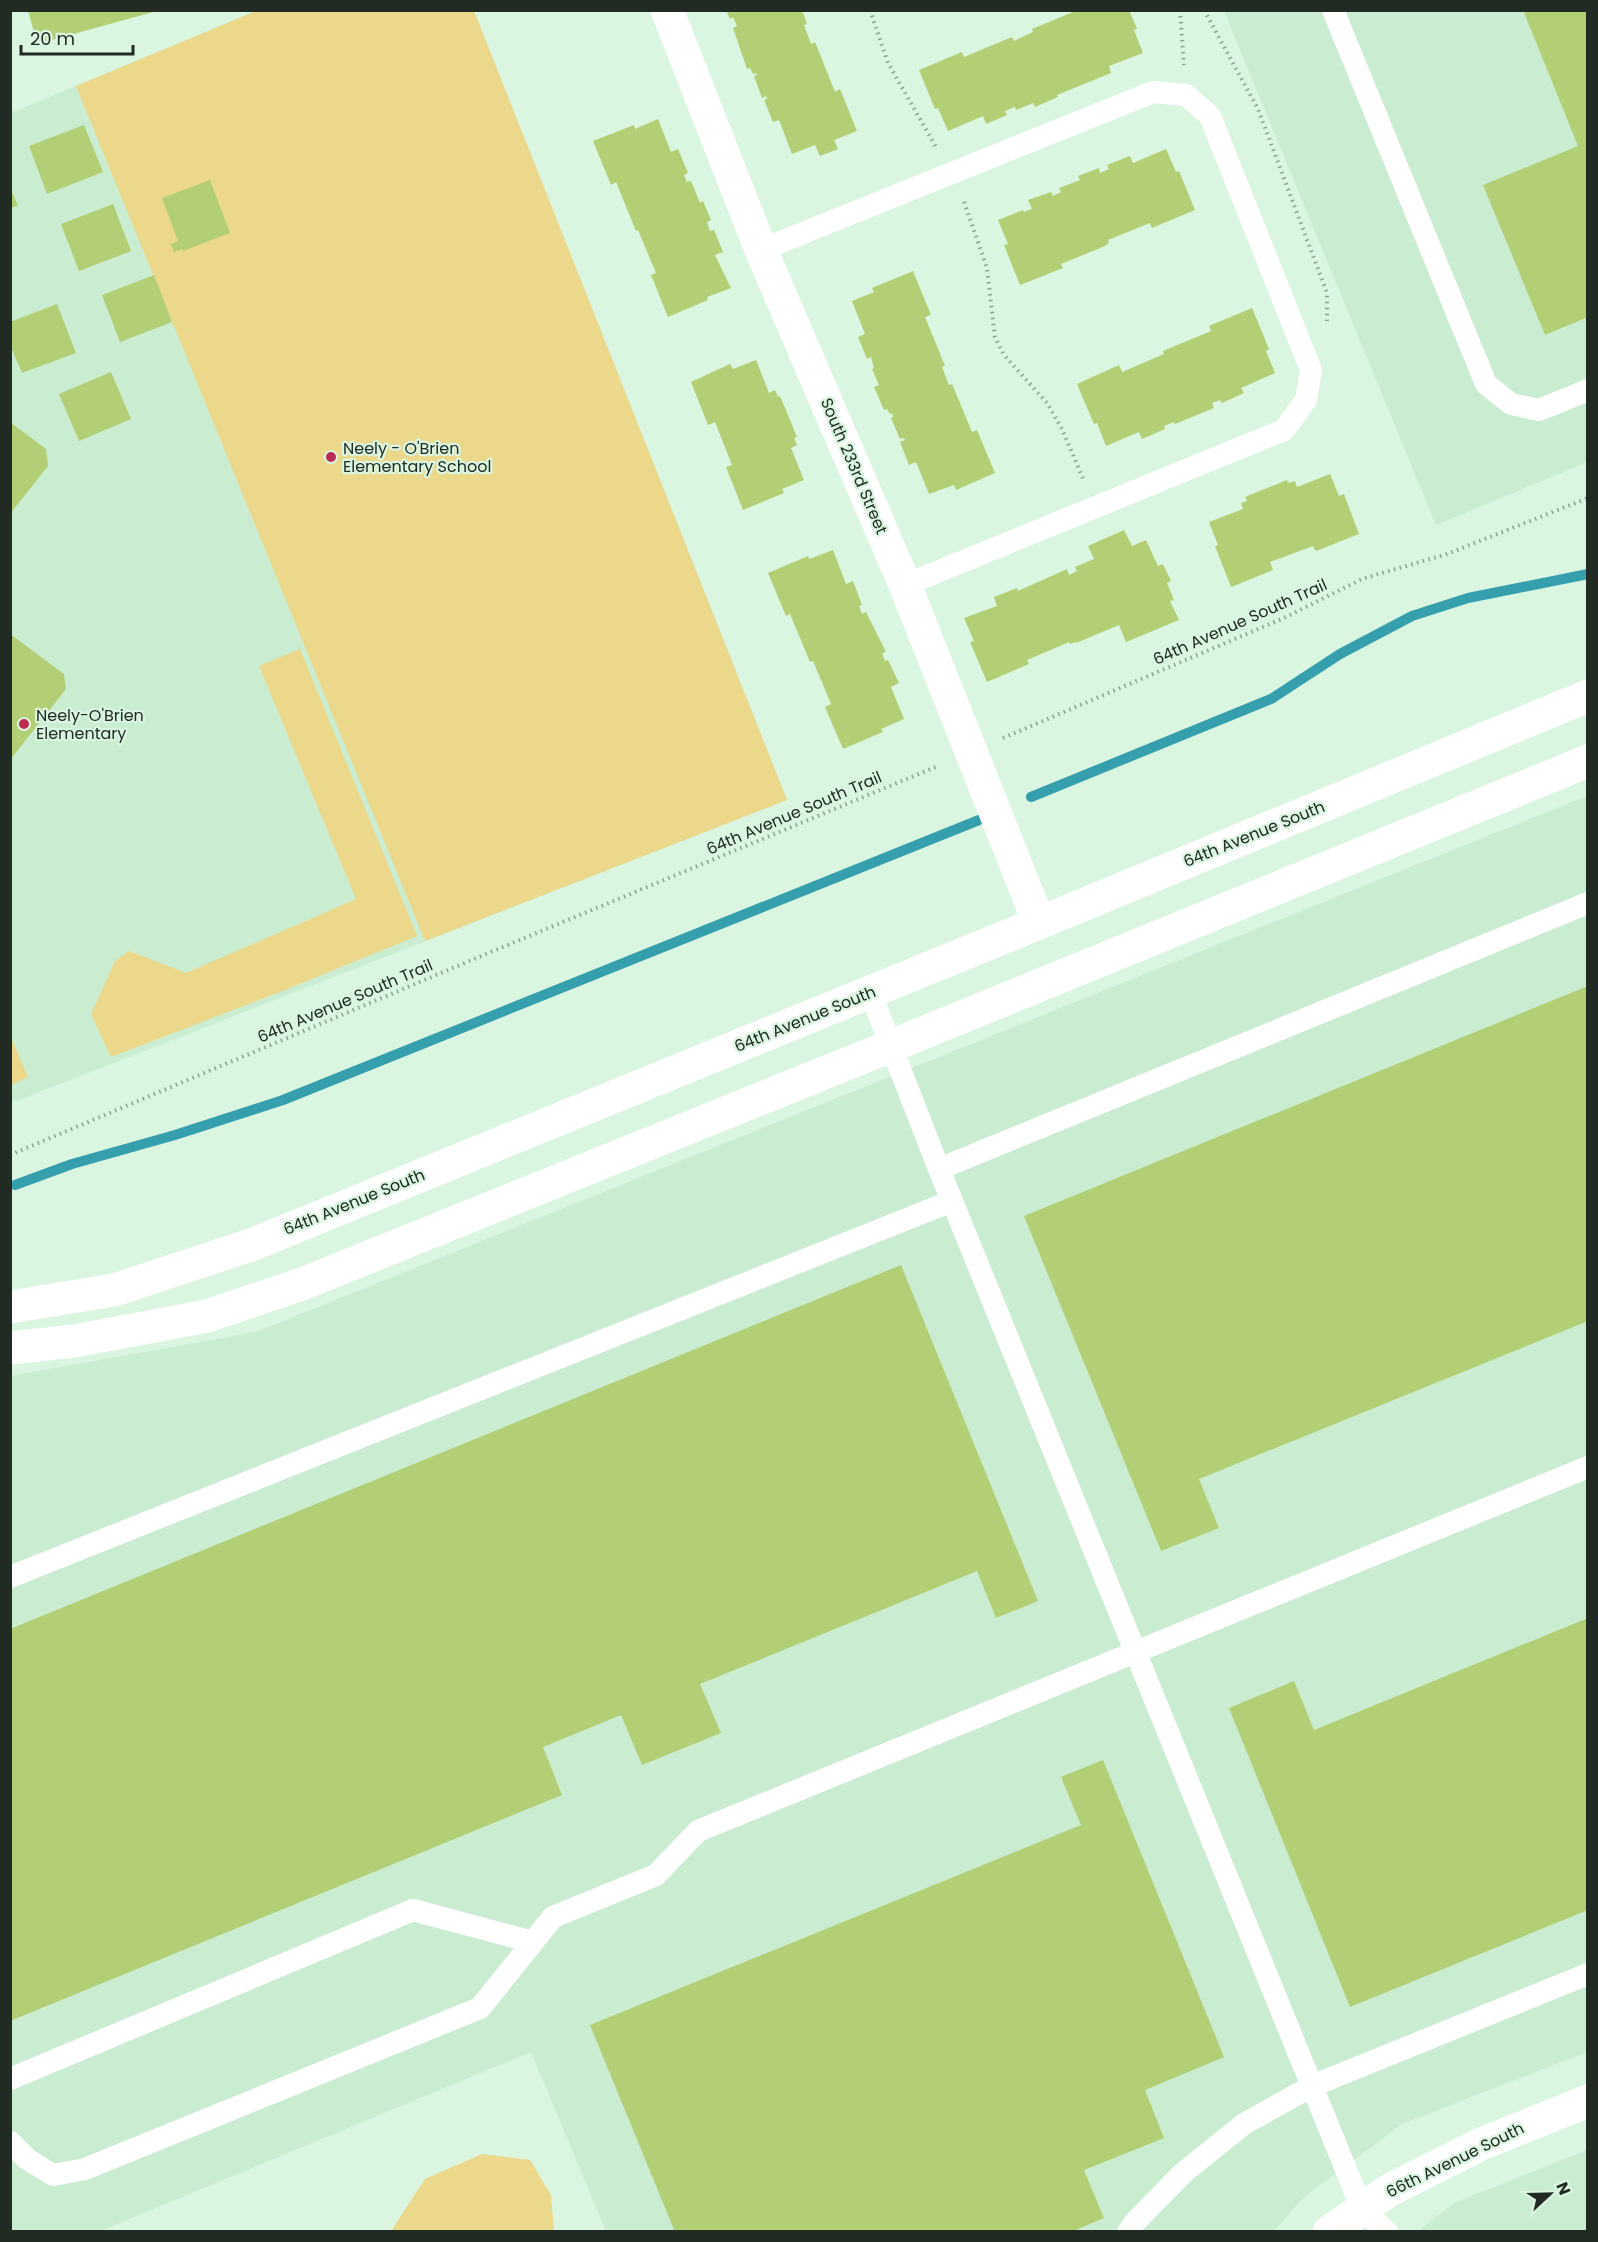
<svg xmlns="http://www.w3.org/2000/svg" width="1598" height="2242" font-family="Poppins,sans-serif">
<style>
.built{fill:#caecd1}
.green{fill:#ecd88b}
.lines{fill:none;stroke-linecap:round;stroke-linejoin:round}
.stream{stroke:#359fae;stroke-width:10}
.building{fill:#b2cf75}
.path{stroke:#8da191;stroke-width:4;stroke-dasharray:1.5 4.5;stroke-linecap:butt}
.lane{stroke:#fff;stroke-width:22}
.street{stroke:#fff;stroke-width:33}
.secondary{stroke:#fff;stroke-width:33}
.poi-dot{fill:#bb2b51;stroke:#daf5e0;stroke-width:2}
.labels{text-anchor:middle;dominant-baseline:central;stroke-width:4.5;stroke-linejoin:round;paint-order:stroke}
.poi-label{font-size:16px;fill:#212b23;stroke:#daf5e0;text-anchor:start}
.street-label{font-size:16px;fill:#212b23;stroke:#daf5e0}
</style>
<rect width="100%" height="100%" fill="#daf5e0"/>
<path class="built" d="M256,11H474L787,800L11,1103V113Z
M1224,11H1587V462L1436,525Z
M1587,796V2052L1402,2124L1304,2197L1274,2231H606L531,2052L100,2231L11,2232V1376L256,1332Z
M1587,2150V2231H1418L1454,2203Z"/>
<path class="green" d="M256,11H474L787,800L425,941L76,86Z
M300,649L417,936L280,992L111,1057L91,1014L115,961L129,951L186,973L356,899L259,666Z
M11,1037L28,1077L11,1085H10Z
M482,2154L530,2160L551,2195L554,2231H391L425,2179Z"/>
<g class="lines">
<path class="stream" d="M1031,797L1271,699L1340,654L1412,616L1468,598L1588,574
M15,1185L72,1164L175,1135L283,1100L979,820"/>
</g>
<path class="building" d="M28,10H156L157,11L37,44Z
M726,10H802L807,24L804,25L811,44L815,42L835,92L840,89L857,131L834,140L838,149L820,156L815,145L792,154L779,120L773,122L764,100L767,99L766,96L762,98L754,76L757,75L756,73L753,74L750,68L747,69L733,28L737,26L733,17L730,19Z
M1078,10H1129L1137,29L1134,30L1143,53L1109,66L1111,73L1057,95L1058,97L1035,107L1033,103L1016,110L1015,107L1005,111L1007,115L986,124L983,116L948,131L938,108L935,109L919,70L962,52L964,57L1012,37L1014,41L1033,32L1032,29Z
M1523,10H1588V317L1545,335L1483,185L1578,146Z
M658,119L671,152L678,149L688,173L684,175L687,182L691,181L700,203L703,201L711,220L707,222L710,231L714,230L723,252L715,255L731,288L707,297L708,300L668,317L651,275L656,273L638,230L636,231L616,182L611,185L593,141L634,125L635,129Z
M84,125L103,172L47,194L29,146Z
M1166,149L1176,172L1179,171L1195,210L1152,228L1150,223L1108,240L1109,243L1105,246L1061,264L1063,268L1020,285L1004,245L1008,244L998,220L1023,210L1024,212L1032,209L1028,200L1051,192L1053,196L1061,192L1059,188L1080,180L1078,176L1099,168L1100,173L1109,169L1107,165L1130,156L1133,163Z
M210,180L230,233L183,251L182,249L174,252L171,244L178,241L162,198Z
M10,187L18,206L10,208Z
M113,204L131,251L79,271L61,224Z
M913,271L931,315L925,317L945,366L942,367L949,385L952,384L972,432L977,430L995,473L956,490L954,485L929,494L916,462L909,465L900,442L905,440L904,438L900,439L891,418L893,417L892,413L890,414L887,409L884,410L874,387L879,385L872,369L874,368L871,357L867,359L858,337L865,334L852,301L874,292L872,288Z
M154,275L172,322L120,342L102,295Z
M57,304L76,353L22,373L10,345V322Z
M1252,308L1269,349L1266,351L1275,373L1241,388L1244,393L1222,403L1220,400L1212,403L1214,408L1175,424L1174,422L1164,426L1165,429L1142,439L1139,432L1106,446L1097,423L1094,424L1077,384L1119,365L1122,372L1164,354L1163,351L1211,331L1209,326Z
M756,360L769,393L775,390L778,397L780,396L797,437L794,438L797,445L791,448L804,480L782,489L784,493L743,510L726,467L732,465L715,422L708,425L691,382L730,364L733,369Z
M111,372L131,419L79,441L59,394Z
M10,422L46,449L48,466L10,514Z
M1330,474L1339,496L1344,494L1359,534L1316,551L1313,546L1270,562L1273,570L1231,587L1215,546L1218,545L1209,522L1243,509L1241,503L1247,501L1245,497L1287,480L1288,483L1295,481L1297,487Z
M1124,530L1132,546L1146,540L1158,566L1163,564L1171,581L1167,583L1174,600L1170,601L1179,620L1126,642L1119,625L1076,643V642L1070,644L1069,642L1027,660L1029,664L987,682L970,642L974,641L964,618L997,606L994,597L1017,588L1018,591L1067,569L1069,575L1077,571L1075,567L1094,559L1088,546Z
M833,550L846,584L853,581L862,605L859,606L862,614L866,612L886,652L882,653L885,661L888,660L899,683L891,687L904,719L881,729L883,732L843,749L825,707L831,704L813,661L810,662L790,614L786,616L768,573L808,556L809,559Z
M10,634L64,674L66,689L10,760Z
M1588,986V1321L1199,1479L1219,1528L1161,1551L1024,1216Z
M901,1265L1038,1601L996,1618L977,1571L700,1684L721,1733L642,1765L621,1715L543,1747L562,1795L10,2021V1629Z
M1588,1618V1910L1350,2007L1229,1708L1294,1681L1314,1730Z
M1103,1760L1224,2057L1145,2090L1164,2138L1084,2170L1104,2218L1071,2232H675L590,2025L1081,1825L1061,1777Z"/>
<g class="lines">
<path class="path" d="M870,10L888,63L936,147
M1180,10L1184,65
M1204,10L1258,109L1327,293V321
M964,202L987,268L995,337L1004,355L1047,403L1062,429L1084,481
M1003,738L1284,618L1362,579L1447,554L1588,498
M10,1155L486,954L938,766"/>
<path class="lane" d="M1333,10L1486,384L1511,404L1539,410L1588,390
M761,250L1153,92L1186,95L1210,116L1311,370L1306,400L1284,430L905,585
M870,992L939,1169L1362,2209L1387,2232
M939,1169L1588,903
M10,1577L952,1201
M10,2079L413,1910L533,1942
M10,2142L27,2159L53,2175L85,2169L480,2008L553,1917L656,1875L698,1831L1588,1467
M1128,2232L1135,2222L1183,2173L1244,2124L1312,2086L1588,1974"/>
<path class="street" d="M667,10L761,250L905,585L1039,923
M1329,2232L1388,2191L1481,2144L1588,2101"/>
<path class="secondary" d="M10,1307L114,1290L251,1245L1039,923L1588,696
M10,1348L74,1341L207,1316L302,1284L891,1046L1588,761"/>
</g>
<g class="poi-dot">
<circle cx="331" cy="457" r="6"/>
<circle cx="24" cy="724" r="6"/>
</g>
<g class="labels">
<g class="poi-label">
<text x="343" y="448">Neely - O'Brien<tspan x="343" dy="18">Elementary School</tspan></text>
<text x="36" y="715">Neely-O'Brien<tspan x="36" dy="18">Elementary</tspan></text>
</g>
<g class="street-label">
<text transform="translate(854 466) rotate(67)">South 233rd Street</text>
<text transform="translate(1240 622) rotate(-24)">64th Avenue South Trail</text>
<text transform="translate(794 813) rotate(-23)">64th Avenue South Trail</text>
<text transform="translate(1254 834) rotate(-22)">64th Avenue South</text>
<text transform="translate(345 1001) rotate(-23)">64th Avenue South Trail</text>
<text transform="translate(805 1019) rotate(-22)">64th Avenue South</text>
<text transform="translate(354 1202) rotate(-22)">64th Avenue South</text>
<text transform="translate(1455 2160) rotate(-26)">66th Avenue South</text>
</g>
</g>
<rect width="1598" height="2242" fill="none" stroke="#212b23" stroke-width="24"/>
<g transform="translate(1550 2194) rotate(68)" stroke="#daf5e0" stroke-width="4.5" paint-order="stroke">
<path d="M0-4.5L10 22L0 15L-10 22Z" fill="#212b23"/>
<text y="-9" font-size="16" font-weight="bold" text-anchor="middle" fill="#212b23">N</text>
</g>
<path d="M21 45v9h112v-9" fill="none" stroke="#212b23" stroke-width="3"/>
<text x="30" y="45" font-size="18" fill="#212b23" stroke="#daf5e0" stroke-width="4.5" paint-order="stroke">20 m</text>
</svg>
